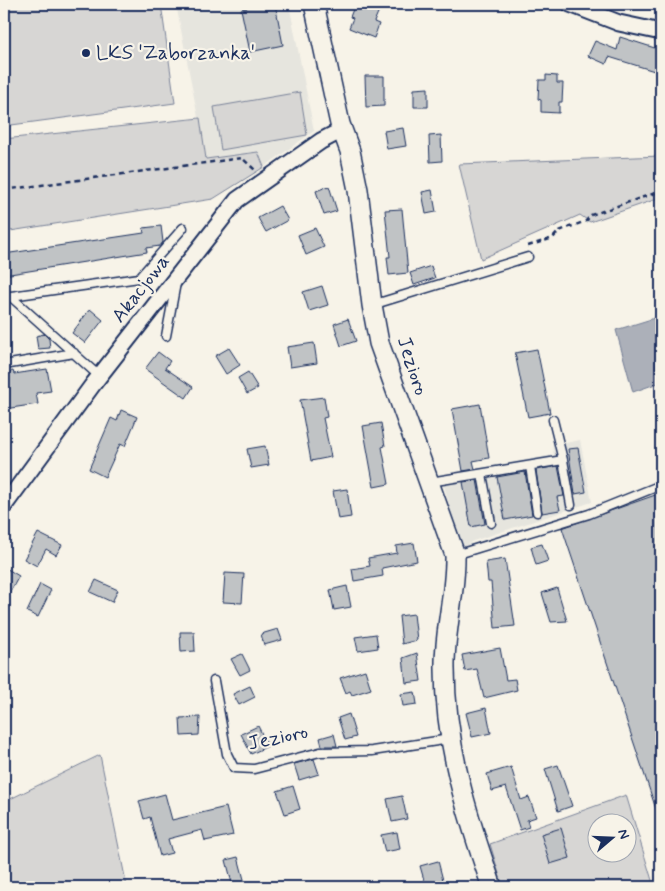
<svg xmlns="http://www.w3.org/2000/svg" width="665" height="891" font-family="Mynerve,sans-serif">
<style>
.built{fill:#e6e5de}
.green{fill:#d7d6d4;stroke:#798299;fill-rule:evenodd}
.water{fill:#acb0b9;stroke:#727c95}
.building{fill:#c0c3c5;stroke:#1b2f5e}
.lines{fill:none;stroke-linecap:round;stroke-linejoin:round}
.service-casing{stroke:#1b2f5e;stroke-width:11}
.minor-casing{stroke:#1b2f5e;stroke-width:19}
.tertiary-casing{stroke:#1b2f5e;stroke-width:22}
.path{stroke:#1b2f5e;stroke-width:2.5;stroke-dasharray:5 4;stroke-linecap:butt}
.service{stroke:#f7f3e8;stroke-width:8}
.minor{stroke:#f7f3e8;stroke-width:15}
.tertiary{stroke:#f7f3e8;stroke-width:19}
.poi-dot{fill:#1b2f5e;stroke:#f7f3e8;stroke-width:2}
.labels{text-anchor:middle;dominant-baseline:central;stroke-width:4.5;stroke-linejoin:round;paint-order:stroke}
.poi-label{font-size:20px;fill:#1b2f5e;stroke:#f7f3e8;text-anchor:start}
.street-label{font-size:20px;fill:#1b2f5e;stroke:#f7f3e8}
</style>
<rect width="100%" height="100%" fill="#f7f3e8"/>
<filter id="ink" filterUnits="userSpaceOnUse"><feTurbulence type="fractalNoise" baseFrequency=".02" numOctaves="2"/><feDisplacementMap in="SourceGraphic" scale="10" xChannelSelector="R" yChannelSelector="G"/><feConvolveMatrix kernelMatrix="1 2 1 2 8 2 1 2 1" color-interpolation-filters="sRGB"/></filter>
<g filter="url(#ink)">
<path class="built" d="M176,4H289L314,131L264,167L258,152L206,159Z
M580,440L592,502L473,541L461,549L441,475L554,455L552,446Z"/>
<path class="green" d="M4,4H161L175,103L4,126Z
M300,92L307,135L221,150L214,107Z
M200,118L206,159L258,152L264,167L213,199L4,232V139Z
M661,156V196L654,200L590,222L580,215L481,259L459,164Z
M100,755L127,887H4V802Z
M626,795L654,887H503L490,844ZM598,824H628V854H598Z"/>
<path class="water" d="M661,316V382L633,392L616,330Z"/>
<path class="building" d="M246,4H275L283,45L250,52L241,9L247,8Z
M355,4H370L380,8L374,22L379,24L374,38L349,28L353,18L350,17Z
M620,37L661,50V73L609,57L606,64L588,56L595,41L617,50Z
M546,75L557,76V83H563L562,102H559V113L541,112V100L538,99L539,80H546Z
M365,76H384V106L366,107Z
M428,88V107H414V89Z
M403,128L406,146L387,149L384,131Z
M441,135L442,161L430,162L429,136Z
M329,186L337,211L324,215L316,191Z
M432,190L436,212L426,214L422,192Z
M280,206L288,220L266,232L258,218Z
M402,209L408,273L389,275L387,257H390L385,210Z
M161,226L163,242L160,246L146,248L147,252L4,275V254L144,233L143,228Z
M315,228L324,247L306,255L298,235Z
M431,266L435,278L414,285L410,273Z
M322,286L328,305L309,311L303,292Z
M90,309L103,320L85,343L72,333Z
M348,319L356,341L341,346L334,324Z
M44,334L49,339L50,348L38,349L36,336Z
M314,343L317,363L290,367L287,347Z
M229,348L240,365L226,374L215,356Z
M537,349L550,413L528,417L515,353Z
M158,352L170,361L165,368L193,387L186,398L145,369Z
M47,369L51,391L36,393L38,404L4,409V373L13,371L14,374Z
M248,372L258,388L247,394L238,378Z
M324,397L327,417L323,418L331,457L311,461L300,400Z
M480,404L489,458L473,461L475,469L463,471L452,409Z
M121,410L137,417L125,446L120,444L105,477L89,469L111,418L117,421Z
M381,423L385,446L382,447L389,484L374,487L363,426Z
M265,446L269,465L251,468L247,449Z
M578,448L586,492L575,494L568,449Z
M558,466L564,496L557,497L560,510L542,513L536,470Z
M525,472L532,515L505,520L497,477Z
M477,480L485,524L471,527L463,482Z
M347,489L351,517L338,519L333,491Z
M661,493V817L659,818L562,528Z
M38,533L62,545L56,555L46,549L37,566L24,559Z
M414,543L417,561L382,568L383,576L354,581L352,569L370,566L368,558L397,553L396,546Z
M542,544L548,561L536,565L531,547Z
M505,559L515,626L495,628L491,582H488L486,562Z
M4,567L19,576L4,603Z
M225,573L244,574L242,603L223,602Z
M96,580L118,590L112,602L90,592Z
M40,584L51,590L38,617L27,612Z
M347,586L351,607L334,610L330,590Z
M557,588L567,621L551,622L542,593Z
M414,614L417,640L402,644L399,616Z
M278,629L282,640L264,645L261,634Z
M180,632H194L195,651L181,652Z
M376,634L378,648L358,651L355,637Z
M500,648L506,680L515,679L517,690L484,698L477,669L465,671L462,655Z
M417,653L421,681L406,683L403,658Z
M242,654L250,670L240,675L231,659Z
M365,670L371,689L352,695L350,691L346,693L340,678Z
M250,686L255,697L239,705L233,694Z
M415,692L417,704L403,706L401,694Z
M486,708L491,733L472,737L466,713Z
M349,714L356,737L345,740L338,718Z
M200,717L199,735L181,736L180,718Z
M258,726L268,746L251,754L241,734Z
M334,734L337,746H322L320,738Z
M314,759L319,774L299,780L294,764Z
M558,765L572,806L558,811L545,769Z
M511,767L521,800L529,797L536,817L527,820L529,827L520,830L506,787L492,791L487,774Z
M293,786L300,809L285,814L277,791Z
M165,794L172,820L226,807L233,835L205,841L202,830L168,839L172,853L160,856L150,817L144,819L139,801Z
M402,796L407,819L392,822L387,799Z
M561,828L570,858L550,864L541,834Z
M397,832L400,849L385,852L381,835Z
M238,857L246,887H233L226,860Z
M438,861L444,884L426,887L420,866Z"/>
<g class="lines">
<g class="service-casing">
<path id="service" d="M10,296L99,376
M4,297L139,278L183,228
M372,305L528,257
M166,336L176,283
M4,365L74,353
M563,460L571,505
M530,466L537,512
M482,474L491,523
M430,482L563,460L553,420
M455,555L589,514L661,485
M214,681L227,754L234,768L254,769L320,752L372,751L450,739"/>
</g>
<g class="minor-casing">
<path id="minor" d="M570,4L619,23L661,32
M4,506L94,383L237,200L321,141L342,130"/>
</g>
<g class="tertiary-casing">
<path id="tertiary" d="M314,4L340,124L350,151L358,190L372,305L379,343L455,555C456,593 444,630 445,669C445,745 467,815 492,887"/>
</g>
<path class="path" d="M4,190L242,158L255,170
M528,246L553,238L559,231L586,221L591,215L661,191"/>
<use href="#service" class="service"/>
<use href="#minor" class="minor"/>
<use href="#tertiary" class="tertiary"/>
</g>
</g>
<circle class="poi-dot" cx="86" cy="53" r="5"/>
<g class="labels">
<g class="poi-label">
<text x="96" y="53">LKS 'Zaborzanka'</text>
</g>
<g class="street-label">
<text transform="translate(141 289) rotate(-52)">Akacjowa</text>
<text transform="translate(412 366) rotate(72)">Jezioro</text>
<text transform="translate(278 738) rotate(-12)">Jezioro</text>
</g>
</g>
<rect width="665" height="891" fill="none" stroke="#f7f3e8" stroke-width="20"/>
<rect x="10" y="10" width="645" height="871" fill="none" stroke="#1b2f5e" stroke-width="2" filter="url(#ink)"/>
<g transform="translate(612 838) rotate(71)"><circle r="24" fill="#f7f3e8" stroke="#9fa5b1"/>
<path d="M0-4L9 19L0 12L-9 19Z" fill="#1b2f5e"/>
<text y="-8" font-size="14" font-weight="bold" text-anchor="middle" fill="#1b2f5e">N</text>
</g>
</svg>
